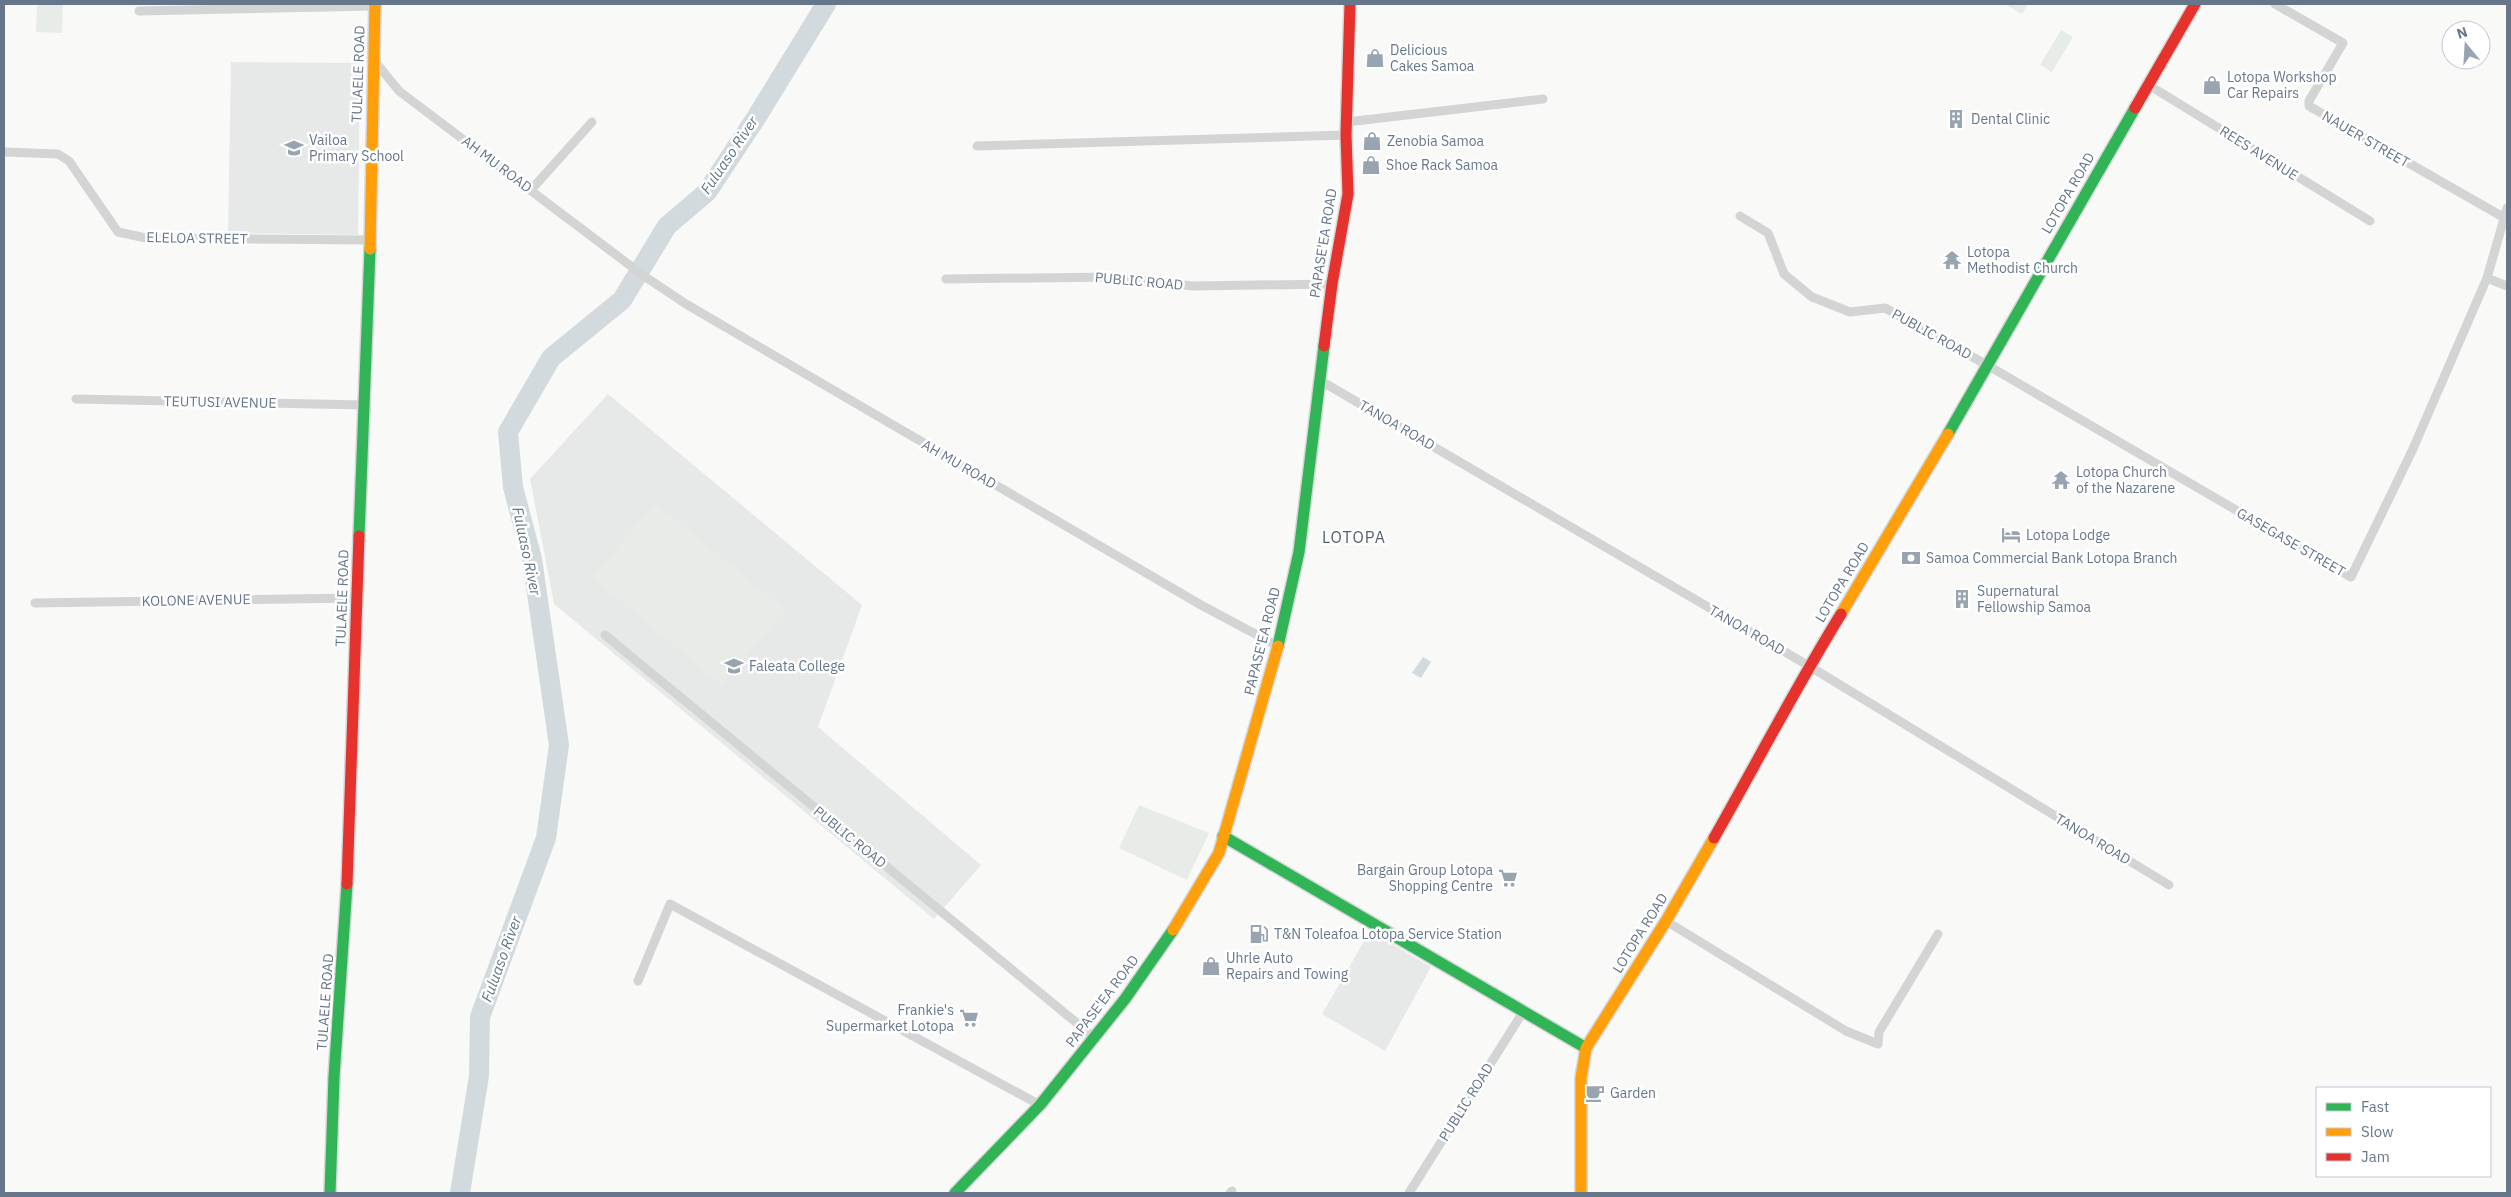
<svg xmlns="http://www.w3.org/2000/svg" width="2511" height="1197" font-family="'IBM Plex Sans',sans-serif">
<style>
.built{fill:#e7e9e9}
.green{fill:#e8ece6}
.water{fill:#d3dade}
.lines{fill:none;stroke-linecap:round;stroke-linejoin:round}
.river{stroke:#d3dade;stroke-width:20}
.fast-casing{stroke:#d4d6d7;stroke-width:14}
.slow-casing{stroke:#d4d6d7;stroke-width:14}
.jam-casing{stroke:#d4d6d7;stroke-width:14}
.street{stroke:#d3d4d4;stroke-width:9}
.fast{stroke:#30b455;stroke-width:11}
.slow{stroke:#ff9f0a;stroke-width:11}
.jam{stroke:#e5322d;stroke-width:11}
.labels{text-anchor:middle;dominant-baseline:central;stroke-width:5;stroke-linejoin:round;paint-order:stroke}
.poi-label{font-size:14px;fill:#66778b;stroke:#fff;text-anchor:start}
.street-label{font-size:14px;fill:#66778b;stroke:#fff}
.water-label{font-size:15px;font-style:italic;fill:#627886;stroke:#fff}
.quarter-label{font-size:16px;letter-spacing:1px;fill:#54616f;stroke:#fff}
</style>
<rect width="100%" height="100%" fill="#f9f9f8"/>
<path class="built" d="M231,62L360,63L358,235L228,233Z
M608,394L862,605L818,727L981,865L934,919L554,604L530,479Z
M1370,931L1431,967L1385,1051L1322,1014Z"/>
<path class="green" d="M37,4H63L62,33L36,32Z
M2004,4H2028L2022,14Z
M2061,30L2073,37L2052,72L2040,65Z
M655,503L785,610L722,685L593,578Z
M1139,805L1209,833L1187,880L1119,848Z"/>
<path class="water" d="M1423,657L1431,662L1421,678L1412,673Z"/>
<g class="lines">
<path class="river" d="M460,1193L479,1076L480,1017L546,838L559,745L532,559L513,487L508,432L551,358L622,300L667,226L707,192L756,118L826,4"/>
<g class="fast-casing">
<path id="fast" d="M1948,434L2135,108
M359,536L370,249
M1278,646L1299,552L1324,346
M1223,836L1586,1048
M330,1193L334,1077L347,884
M955,1193L1040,1105L1125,999L1173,930"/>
</g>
<g class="slow-casing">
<path id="slow" d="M370,249L375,4
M1841,614L1948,434
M1173,930L1219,853L1278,646
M1581,1193V1078L1586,1048L1666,921L1714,838"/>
</g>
<g class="jam-casing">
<path id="jam" d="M2135,108L2195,4
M1324,346L1332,284L1348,194L1346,135L1350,4
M1714,838C1756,764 1796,687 1841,614
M347,884L359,536"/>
</g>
<path class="street" d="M2275,4L2343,43L2309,101V106L2503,217
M139,11L375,6
M373,59L399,91L644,276L686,304L1201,605L1278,646
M2147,84L2370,221
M1347,122L1543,99
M977,146L1346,135
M4,152L58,154L69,161L118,232L146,238L370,240
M531,190L592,122
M1740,216L1768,233L1784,274L1812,297L1850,312L1885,308L1987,365L2351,577L2412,451L2487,278L2507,208
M2487,278L2507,286
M946,279L1110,277L1193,286L1332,284
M1321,381L1809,666L2169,885
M76,399L364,405
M35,603L357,598
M605,635L1095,1038
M1666,921L1846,1031L1878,1044L1879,1032L1938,934
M638,981L670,904L1040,1105
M1230,1193L1232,1191
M1409,1193L1523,1012"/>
<use href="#fast" class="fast"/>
<use href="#slow" class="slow"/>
<use href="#jam" class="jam"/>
</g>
<defs>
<g id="shop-bare" transform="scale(1.5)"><path d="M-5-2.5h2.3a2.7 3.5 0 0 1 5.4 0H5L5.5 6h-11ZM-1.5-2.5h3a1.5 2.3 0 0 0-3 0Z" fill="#99a4b1" stroke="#fff" stroke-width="2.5" paint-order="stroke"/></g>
<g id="building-bare" transform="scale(1.5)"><path d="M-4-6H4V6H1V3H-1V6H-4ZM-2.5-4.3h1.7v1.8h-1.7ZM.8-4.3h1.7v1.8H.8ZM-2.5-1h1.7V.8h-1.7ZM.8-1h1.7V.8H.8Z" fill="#99a4b1" stroke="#fff" stroke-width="2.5" paint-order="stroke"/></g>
<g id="school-bare" transform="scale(1.5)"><path d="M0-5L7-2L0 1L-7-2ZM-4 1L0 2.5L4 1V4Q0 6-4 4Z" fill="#99a4b1" stroke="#fff" stroke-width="2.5" paint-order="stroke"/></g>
<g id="temple-bare" transform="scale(1.5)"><path d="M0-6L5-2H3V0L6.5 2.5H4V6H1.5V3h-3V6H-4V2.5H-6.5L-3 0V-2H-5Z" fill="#99a4b1" stroke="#fff" stroke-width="2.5" paint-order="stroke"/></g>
<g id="hotel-bare" transform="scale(1.5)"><path d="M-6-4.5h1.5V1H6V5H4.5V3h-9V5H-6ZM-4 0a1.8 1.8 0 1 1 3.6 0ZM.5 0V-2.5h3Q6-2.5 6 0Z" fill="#99a4b1" stroke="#fff" stroke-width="2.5" paint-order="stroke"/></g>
<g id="bank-bare" transform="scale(1.5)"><path d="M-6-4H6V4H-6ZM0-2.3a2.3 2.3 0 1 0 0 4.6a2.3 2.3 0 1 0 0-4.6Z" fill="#99a4b1" stroke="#fff" stroke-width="2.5" paint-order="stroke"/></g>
<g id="supermarket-bare" transform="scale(1.5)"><path d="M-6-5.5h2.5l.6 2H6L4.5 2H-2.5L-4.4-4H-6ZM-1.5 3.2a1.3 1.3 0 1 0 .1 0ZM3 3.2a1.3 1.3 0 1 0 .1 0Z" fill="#99a4b1" stroke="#fff" stroke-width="2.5" paint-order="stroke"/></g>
<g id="fuel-bare" transform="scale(1.5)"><path d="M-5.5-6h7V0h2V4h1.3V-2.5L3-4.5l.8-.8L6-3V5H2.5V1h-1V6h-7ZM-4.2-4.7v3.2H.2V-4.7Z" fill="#99a4b1" stroke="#fff" stroke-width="2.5" paint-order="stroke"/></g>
<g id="cafe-bare" transform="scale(1.5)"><path d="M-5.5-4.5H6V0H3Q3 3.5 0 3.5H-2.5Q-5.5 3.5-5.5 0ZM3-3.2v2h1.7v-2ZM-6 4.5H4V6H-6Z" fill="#99a4b1" stroke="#fff" stroke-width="2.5" paint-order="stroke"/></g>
</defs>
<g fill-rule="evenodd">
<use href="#shop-bare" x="1375" y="58"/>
<use href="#shop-bare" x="2212" y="85"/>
<use href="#building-bare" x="1956" y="119"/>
<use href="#shop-bare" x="1372" y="141"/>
<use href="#school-bare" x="294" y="148"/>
<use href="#shop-bare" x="1371" y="165"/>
<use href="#temple-bare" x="1952" y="260"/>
<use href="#temple-bare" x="2061" y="480"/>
<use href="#hotel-bare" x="2011" y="535"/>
<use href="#bank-bare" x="1911" y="558"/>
<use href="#building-bare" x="1962" y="599"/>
<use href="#school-bare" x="734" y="666"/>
<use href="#supermarket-bare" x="1508" y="878"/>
<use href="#fuel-bare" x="1259" y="934"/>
<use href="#shop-bare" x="1211" y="966"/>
<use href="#supermarket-bare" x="969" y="1018"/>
<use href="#cafe-bare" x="1595" y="1093"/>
</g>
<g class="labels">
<g class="poi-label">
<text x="1390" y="50">Delicious<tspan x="1390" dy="16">Cakes Samoa</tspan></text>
<text x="2227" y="77">Lotopa Workshop<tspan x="2227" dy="16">Car Repairs</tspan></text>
<text x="1971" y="119">Dental Clinic</text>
<text x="309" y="140">Vailoa<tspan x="309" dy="16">Primary School</tspan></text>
<text x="1387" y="141">Zenobia Samoa</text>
<text x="1386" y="165">Shoe Rack Samoa</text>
<text x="1967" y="252">Lotopa<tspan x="1967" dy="16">Methodist Church</tspan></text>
<text x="2076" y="472">Lotopa Church<tspan x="2076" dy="16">of the Nazarene</tspan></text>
<text x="2026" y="535">Lotopa Lodge</text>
<text x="1926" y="558">Samoa Commercial Bank Lotopa Branch</text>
<text x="1977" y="591">Supernatural<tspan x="1977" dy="16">Fellowship Samoa</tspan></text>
<text x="749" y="666">Faleata College</text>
<text x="1493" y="870" text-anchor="end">Bargain Group Lotopa<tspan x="1493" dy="16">Shopping Centre</tspan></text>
<text x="1274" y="934">T&amp;N Toleafoa Lotopa Service Station</text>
<text x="1226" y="958">Uhrle Auto<tspan x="1226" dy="16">Repairs and Towing</tspan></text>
<text x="954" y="1010" text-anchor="end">Frankie's<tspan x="954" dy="16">Supermarket Lotopa</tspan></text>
<text x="1610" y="1093">Garden</text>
</g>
<g class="street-label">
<text transform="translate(358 74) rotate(-88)">TULAELE ROAD</text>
<text transform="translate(2366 139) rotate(30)">NAUER STREET</text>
<text transform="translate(2259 153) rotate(32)">REES AVENUE</text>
<text transform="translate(497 164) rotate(37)">AH MU ROAD</text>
<text transform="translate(2068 193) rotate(-60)">LOTOPA ROAD</text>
<text transform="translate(197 238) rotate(1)">ELELOA STREET</text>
<text transform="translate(1323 243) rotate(-81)">PAPASE'EA ROAD</text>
<text transform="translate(1139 281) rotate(5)">PUBLIC ROAD</text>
<text transform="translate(1932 334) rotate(29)">PUBLIC ROAD</text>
<text transform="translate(220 402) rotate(1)">TEUTUSI AVENUE</text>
<text transform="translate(1397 425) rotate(30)">TANOA ROAD</text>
<text transform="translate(959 464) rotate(30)">AH MU ROAD</text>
<text transform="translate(2291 542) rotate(30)">GASEGASE STREET</text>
<text transform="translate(1842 582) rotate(-59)">LOTOPA ROAD</text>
<text transform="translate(342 598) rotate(-88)">TULAELE ROAD</text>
<text transform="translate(196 600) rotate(-1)">KOLONE AVENUE</text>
<text transform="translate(1747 630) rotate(30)">TANOA ROAD</text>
<text transform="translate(1262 641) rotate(-76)">PAPASE'EA ROAD</text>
<text transform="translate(850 837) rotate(39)">PUBLIC ROAD</text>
<text transform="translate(2093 839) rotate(31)">TANOA ROAD</text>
<text transform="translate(1640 933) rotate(-58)">LOTOPA ROAD</text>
<text transform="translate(1102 1001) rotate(-53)">PAPASE'EA ROAD</text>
<text transform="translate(325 1002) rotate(-86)">TULAELE ROAD</text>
<text transform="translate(1466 1102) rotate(-58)">PUBLIC ROAD</text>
</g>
<g class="water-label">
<text transform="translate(729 155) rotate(-56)">Fuluaso River</text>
<text transform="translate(527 551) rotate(78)">Fuluaso River</text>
<text transform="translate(501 959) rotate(-70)">Fuluaso River</text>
</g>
<g class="quarter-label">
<text x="1354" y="537">LOTOPA</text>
</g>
</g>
<rect width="2511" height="1197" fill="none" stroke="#66778b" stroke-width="10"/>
<rect x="2316" y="1087" width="175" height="90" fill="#ffffff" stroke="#c2c9d1"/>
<rect x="2326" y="1103" width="25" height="8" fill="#30b455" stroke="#c2c9d1"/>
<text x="2361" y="1112" font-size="15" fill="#66778b">Fast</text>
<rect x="2326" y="1128" width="25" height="8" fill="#ff9f0a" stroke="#c2c9d1"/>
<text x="2361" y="1137" font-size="15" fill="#66778b">Slow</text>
<rect x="2326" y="1153" width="25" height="8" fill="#e5322d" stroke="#c2c9d1"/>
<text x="2361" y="1162" font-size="15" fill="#66778b">Jam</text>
<g transform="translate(2466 45) rotate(342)"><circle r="24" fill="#ffffff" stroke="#c2c9d1"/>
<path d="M0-4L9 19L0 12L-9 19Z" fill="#99a4b1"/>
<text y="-8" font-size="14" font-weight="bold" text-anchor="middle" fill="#66778b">N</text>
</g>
</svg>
